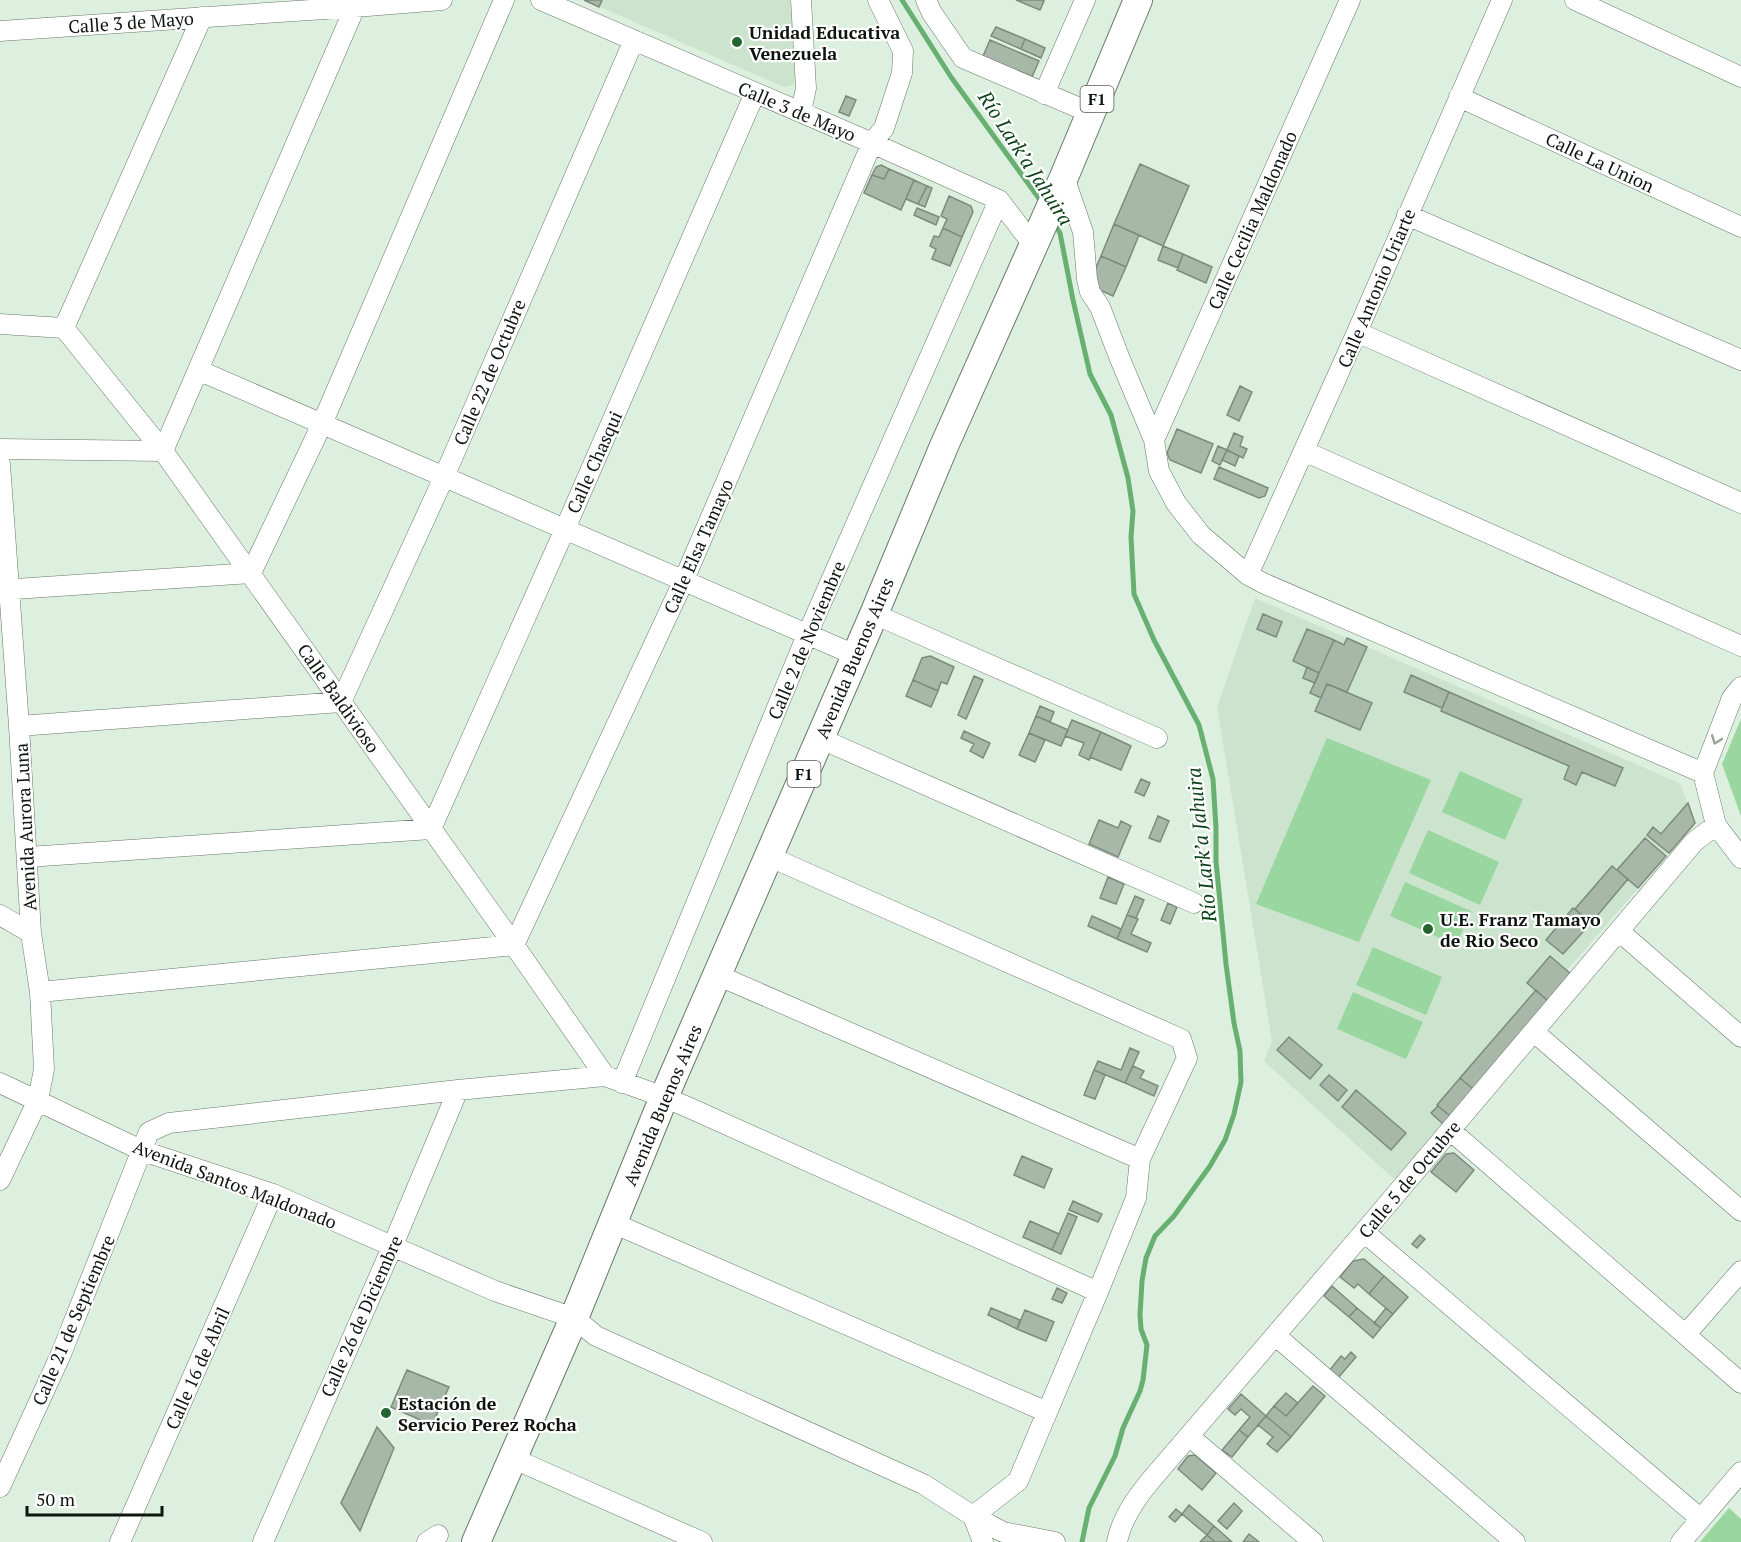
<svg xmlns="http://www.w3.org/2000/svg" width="1741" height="1542" font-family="'PT Serif',serif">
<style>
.built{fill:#cce4cd}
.green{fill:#9ad69f}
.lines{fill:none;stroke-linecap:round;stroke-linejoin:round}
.stream{stroke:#68b071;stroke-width:5}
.building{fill:#a7b8a8;stroke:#7b8c7c;stroke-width:1.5}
.minor-casing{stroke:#687869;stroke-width:21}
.highway-casing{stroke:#687869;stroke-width:30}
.minor{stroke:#fff;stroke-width:20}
.highway{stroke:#fff;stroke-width:28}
.oneway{stroke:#9fa19f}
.poi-dot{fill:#24652f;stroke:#fff;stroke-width:2}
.labels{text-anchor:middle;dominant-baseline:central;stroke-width:4.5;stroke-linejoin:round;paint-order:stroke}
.shield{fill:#fff;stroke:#565a57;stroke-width:1.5}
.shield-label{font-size:16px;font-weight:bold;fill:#0e140f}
.street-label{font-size:18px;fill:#0e140f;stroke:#fff}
.poi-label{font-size:18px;font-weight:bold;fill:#0e140f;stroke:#fff;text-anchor:start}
.water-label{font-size:20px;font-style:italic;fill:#10441b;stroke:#fff}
</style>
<rect width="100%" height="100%" fill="#ddefde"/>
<path class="built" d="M584,0H790L797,78L793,85L784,87Z
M1255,598L1679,783L1681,786L1695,823L1567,970L1571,974L1395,1180L1264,1061L1272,1041L1217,707Z"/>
<path class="green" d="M1741,719V816L1722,764Z
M1327,738L1431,780L1359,942L1256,904Z
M1460,771L1523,799L1505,840L1442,812Z
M1428,830L1499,862L1480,905L1409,873Z
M1405,882L1471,911L1456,945L1390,916Z
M1373,947L1442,977L1426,1015L1356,985Z
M1353,992L1423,1022L1406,1059L1337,1029Z
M1729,1508L1741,1519V1542H1700Z"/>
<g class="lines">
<path class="stream" d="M902,0L951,77L1043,204
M1053,222L1060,233L1073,300L1090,374L1111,415L1128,478L1133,511L1131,537L1134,594L1154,640L1199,725L1213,779L1216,828V861L1226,964L1234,1023L1240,1051L1241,1082L1234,1114L1225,1140L1210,1166L1174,1216L1155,1236L1146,1258L1142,1281L1140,1315L1141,1329L1147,1345L1143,1380L1140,1391L1123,1428L1115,1456L1089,1508L1082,1542"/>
</g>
<path class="building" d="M584,0H602L599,7Z
M1016,0H1041L1044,1L1040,10Z
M996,27L1025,39L1021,49L991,36Z
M1025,39L1045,48L1041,58L1021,49Z
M990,40L1039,61L1032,77L983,56Z
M846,96L856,100L849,116L839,112Z
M1140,164L1189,186L1163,246L1114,224Z
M881,165L889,169L884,179L872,175L876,167Z
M889,169L914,180L901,210L864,193L872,175L884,179Z
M914,180L927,186L918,204L906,199Z
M927,186L932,188L925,207L918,204Z
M949,196L971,206L973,212L962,237L943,228L947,219L941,216Z
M917,208L939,217L936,225L914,215Z
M1114,224L1139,235L1126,267L1101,256Z
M943,228L962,237L950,266L932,259L936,249L930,246L934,236L939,237Z
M1163,246L1183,254L1178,268L1158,260Z
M1183,254L1212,267L1206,283L1177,270Z
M1101,256L1126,267L1113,296L1093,287L1091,279Z
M1240,386L1252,392L1239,421L1227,415Z
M1177,429L1213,444L1201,473L1170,460L1167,453Z
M1234,433L1243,437L1240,446L1247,449L1243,458L1227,450Z
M1218,446L1227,450L1220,465L1212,461Z
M1227,450L1239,456L1235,466L1222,460Z
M1219,467L1268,488L1265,496L1259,498L1214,479Z
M1263,614L1282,622L1276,637L1257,629Z
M1307,629L1334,640L1319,673L1293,661Z
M1347,638L1367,647L1347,692L1327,684L1321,698L1310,693L1334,640L1344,645Z
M930,656L954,667L947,684L941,682L938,691L913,680L922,658Z
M1307,667L1319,673L1315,683L1303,678Z
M1411,675L1449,692L1442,708L1404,692Z
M974,676L983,680L966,719L958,715Z
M913,680L938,691L931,707L906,696Z
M1327,684L1372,703L1360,730L1315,711Z
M1449,692L1623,768L1615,786L1582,772L1576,785L1564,779L1569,766L1441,711Z
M1040,706L1054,712L1050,722L1036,716Z
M1036,716L1068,730L1061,746L1029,733Z
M1072,720L1101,732L1089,760L1079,755L1084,743L1065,736Z
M964,731L990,743L983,758L970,751L974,744L961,738Z
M1101,732L1131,746L1121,770L1090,757Z
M1029,733L1045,740L1035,762L1019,755Z
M1141,779L1150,783L1144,796L1135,792Z
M1688,803L1695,823L1669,853L1647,835L1653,827L1661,834Z
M1158,816L1169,821L1160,842L1149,838Z
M1099,820L1118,828L1121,821L1131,826L1118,857L1089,844Z
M1645,838L1666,856L1638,888L1617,870Z
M1612,866L1628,879L1591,923L1575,909Z
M1108,877L1124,884L1116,904L1100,898Z
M1135,896L1144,900L1136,918L1127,915Z
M1168,903L1177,907L1170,924L1161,920Z
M1573,908L1591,923L1563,954L1546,940Z
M1127,915L1138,919L1131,934L1151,943L1147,952L1117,939Z
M1092,916L1121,929L1117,939L1088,926Z
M1550,956L1571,974L1548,1001L1527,983Z
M1536,990L1548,1001L1473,1089L1460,1078Z
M1289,1037L1322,1065L1310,1079L1277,1050Z
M1130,1048L1139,1052L1125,1083L1094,1070L1098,1061L1121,1070Z
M1133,1066L1144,1071L1140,1078L1158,1086L1154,1096L1125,1083Z
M1094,1070L1105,1075L1095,1099L1084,1095Z
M1329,1075L1347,1090L1338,1101L1320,1085Z
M1460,1078L1473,1089L1450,1116L1437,1105Z
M1356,1090L1406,1133L1391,1150L1342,1107Z
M1438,1106L1450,1116L1443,1124L1431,1113Z
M1454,1153L1474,1170L1456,1192L1431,1172L1446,1154Z
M1022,1156L1052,1169L1044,1188L1014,1175Z
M1073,1201L1102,1214L1098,1222L1069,1210Z
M1068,1213L1077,1217L1061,1254L1052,1250Z
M1030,1221L1059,1234L1052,1250L1023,1237Z
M1420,1235L1425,1239L1417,1248L1412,1244Z
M1364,1259L1384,1276L1369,1294L1358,1284L1354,1288L1340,1277L1353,1261Z
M1384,1276L1408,1297L1393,1314L1369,1294Z
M1332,1286L1357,1308L1349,1317L1324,1296Z
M1057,1288L1067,1293L1062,1303L1052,1299Z
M991,1308L1020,1320L1017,1329L988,1315Z
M1357,1308L1381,1328L1373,1338L1349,1317Z
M1386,1308L1393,1314L1381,1328L1374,1323Z
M1025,1310L1054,1322L1046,1341L1017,1329Z
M1351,1352L1356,1357L1338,1378L1329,1371L1341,1356L1345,1359Z
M407,1370L449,1387L432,1425L391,1407Z
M1313,1386L1325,1396L1291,1437L1266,1416L1274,1406L1286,1416Z
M1286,1393L1298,1403L1286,1416L1274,1406Z
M1241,1394L1266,1416L1248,1437L1239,1430L1250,1417L1241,1409L1235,1415L1228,1409Z
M1266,1416L1291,1437L1277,1452L1267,1444L1273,1437L1258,1425Z
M377,1427L394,1448L360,1531L341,1503Z
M1239,1430L1248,1437L1232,1457L1222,1450Z
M1195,1455L1216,1473L1202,1490L1178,1469L1188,1456Z
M1234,1503L1242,1511L1227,1529L1218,1521Z
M1189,1505L1214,1526L1207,1535L1182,1514Z
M1176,1509L1182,1514L1175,1522L1169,1517Z
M1214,1526L1232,1542H1215L1207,1535Z
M1249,1534L1259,1542H1243Z
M1207,1535L1215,1542H1200Z"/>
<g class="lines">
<g class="minor-casing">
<path id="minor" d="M541,0L872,143L999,200L1034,246
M801,0L806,88L801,112
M926,0L932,13L963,58L1091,113
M1575,0L1741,77
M0,31L355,7L442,0
M1044,94L1085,0
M1459,97L1741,227
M1064,177L1083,232L1087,279L1090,292L1100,307L1120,359L1154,440L1159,471L1176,503L1201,535L1248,575L1263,583L1703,773
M1407,215L1741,360
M0,324L64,328L163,451L514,945L605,1076L664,1097L692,1109L1098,1292
M64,328L202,17
M1357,332L1741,503
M198,370L855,655
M1154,440L1350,0
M0,449L163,451L355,7
M1304,451L1741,646
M0,464L19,726L31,933L40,992L44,1069L38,1100L0,1180
M1248,575L1357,332L1502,0
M0,590L251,573L322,424L504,0
M874,614L1157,738
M1741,687L1732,698L1703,773L1716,825L1741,858
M19,726L341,702L444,477L634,40
M819,738L1194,903
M768,856L1181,1039L1187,1058L1140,1159L1136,1198L1098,1292L1018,1481L973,1516L1003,1532L1055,1542
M28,857L431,829L565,529L755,93
M0,915L31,933
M1620,932L1741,1037
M717,975L1140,1159
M40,992L514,945L683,582L872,143L884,128L902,73L903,51L878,0
M1534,1032L1741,1211
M0,1083L143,1151L273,1194L495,1291L574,1318L596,1336L923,1484L973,1516L983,1542
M622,1083L807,635L999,200
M1450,1130L1741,1383
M613,1223L1047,1412
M1364,1232L1701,1519
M1686,1334L1741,1271
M1276,1336L1515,1542
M1189,1436L1313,1542
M512,1458L702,1542
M0,1487L61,1354L149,1132L169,1123L458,1090L605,1076
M120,1542L273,1194
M263,1542L393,1245L458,1090
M427,1542L438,1535
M1117,1542C1121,1519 1136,1498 1151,1480L1364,1232L1694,842L1716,825
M1681,1542L1741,1472"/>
</g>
<g class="highway-casing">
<path id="highway" d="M476,1542L574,1318L664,1097L874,614L944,446L1064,177L1138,0"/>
</g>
<use href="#minor" class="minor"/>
<use href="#highway" class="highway"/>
</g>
<defs><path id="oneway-chevron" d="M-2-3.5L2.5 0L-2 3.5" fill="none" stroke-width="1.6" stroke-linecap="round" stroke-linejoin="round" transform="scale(1.5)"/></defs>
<use class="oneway" href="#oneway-chevron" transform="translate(1716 740) rotate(111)"/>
<g class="poi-dot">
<circle cx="737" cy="42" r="6"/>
<circle cx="1428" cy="929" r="6"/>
<circle cx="386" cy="1413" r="6"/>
</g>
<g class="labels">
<g class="shield">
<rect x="1080.5" y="86" width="33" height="26" rx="4.5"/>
<rect x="787.5" y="761" width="33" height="26" rx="4.5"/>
</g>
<g class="shield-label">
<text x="1097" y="99">F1</text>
<text x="804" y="774">F1</text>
</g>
<g class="street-label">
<text transform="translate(131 22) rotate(-4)">Calle 3 de Mayo</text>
<text transform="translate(797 111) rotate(23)">Calle 3 de Mayo</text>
<text transform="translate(1600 162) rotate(25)">Calle La Union</text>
<text transform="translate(1252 220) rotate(-66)">Calle Cecilia Maldonado</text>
<text transform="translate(1376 288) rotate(-67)">Calle Antonio Uriarte</text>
<text transform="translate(489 372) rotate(-67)">Calle 22 de Octubre</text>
<text transform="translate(594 462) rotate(-66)">Calle Chasqui</text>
<text transform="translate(698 546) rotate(-66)">Calle Elsa Tamayo</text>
<text transform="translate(806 640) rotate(-67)">Calle 2 de Noviembre</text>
<text transform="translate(854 658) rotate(-67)">Avenida Buenos Aires</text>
<text transform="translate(339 698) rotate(55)">Calle Baldivioso</text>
<text transform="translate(25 827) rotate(-93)">Avenida Aurora Luna</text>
<text transform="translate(662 1105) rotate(-67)">Avenida Buenos Aires</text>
<text transform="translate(1409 1179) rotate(-50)">Calle 5 de Octubre</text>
<text transform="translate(235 1184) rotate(21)">Avenida Santos Maldonado</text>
<text transform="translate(361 1316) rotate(-66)">Calle 26 de Diciembre</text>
<text transform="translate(73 1320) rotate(-67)">Calle 21 de Septiembre</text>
<text transform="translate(197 1368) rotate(-66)">Calle 16 de Abril</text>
</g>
<g class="poi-label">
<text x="749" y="32">Unidad Educativa<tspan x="749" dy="21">Venezuela</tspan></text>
<text x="1440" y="919">U.E. Franz Tamayo<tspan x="1440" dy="21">de Rio Seco</tspan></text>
<text x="398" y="1403">Estación de<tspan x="398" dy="21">Servicio Perez Rocha</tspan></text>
</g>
<g class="water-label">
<text transform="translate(1026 158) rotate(57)">Río Lark’a Jahuira</text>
<text transform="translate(1201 845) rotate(-96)">Río Lark’a Jahuira</text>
</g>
</g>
<path d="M27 1506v9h135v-9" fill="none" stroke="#0e140f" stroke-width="3"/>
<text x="36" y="1506" font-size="18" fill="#0e140f" stroke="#ffffff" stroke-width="4.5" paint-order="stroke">50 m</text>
</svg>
